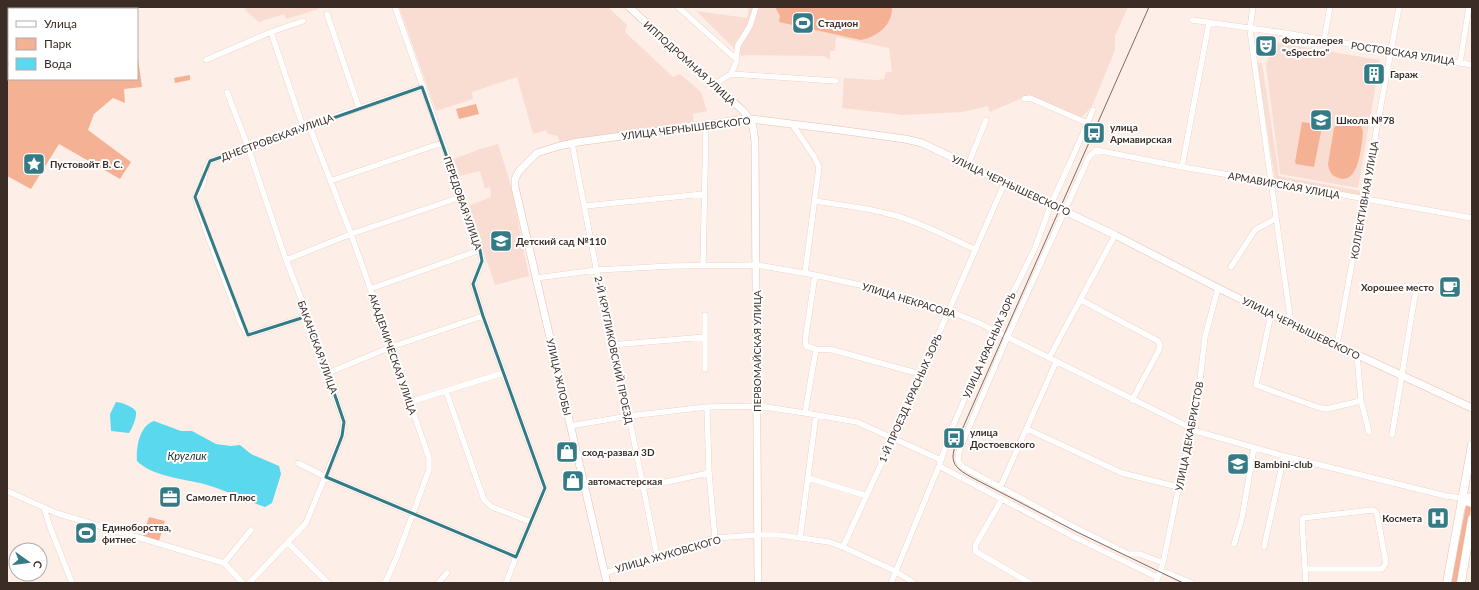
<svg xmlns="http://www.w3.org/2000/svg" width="1479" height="590" font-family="Lato,sans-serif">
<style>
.built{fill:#f9ddd2}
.green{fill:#f5b193}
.water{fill:#5ad9ee}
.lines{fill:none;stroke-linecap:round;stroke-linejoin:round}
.minor-casing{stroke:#e5c0b0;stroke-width:6}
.tertiary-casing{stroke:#e5c0b0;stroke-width:8}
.secondary-casing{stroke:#e5c0b0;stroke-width:9}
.minor{stroke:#fff;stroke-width:5.5}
.tertiary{stroke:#fff;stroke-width:7}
.secondary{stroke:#fff;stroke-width:8}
.tram{stroke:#7b6c66;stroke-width:1}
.marked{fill:none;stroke:#347b86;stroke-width:3;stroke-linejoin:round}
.labels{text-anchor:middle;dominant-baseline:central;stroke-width:4;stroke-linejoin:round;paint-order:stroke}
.poi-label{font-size:10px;font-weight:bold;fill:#3b2c26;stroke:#fff;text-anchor:start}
.street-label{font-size:10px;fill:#3b2c26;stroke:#fff}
.water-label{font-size:11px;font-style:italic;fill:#172d31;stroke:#fff}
</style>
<rect width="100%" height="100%" fill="#fdeee7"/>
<path class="built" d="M248,7H319V9L286,19L284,14L259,22L246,11L245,8Z
M399,7H608L627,25L625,32L673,77L680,74L701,92L707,111L693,114L694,124L560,144L558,136L548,134L546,130L533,134L517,77L472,92L473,99L436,111Z
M749,7H1128L1115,36V50L1092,106L1081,118L1029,95L990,112L988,106L962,112L904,115L842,108L844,78L877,80L884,79L886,72H892L889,48L836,37L835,51H830V60L824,56L744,55L743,57L696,11L747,18Z
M1274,42L1380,60L1358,188L1280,174L1266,65Z
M1257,63H1262L1279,176L1361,191L1360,196L1275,180Z
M498,144L510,182L529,276L495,285L468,206L491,197L490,187L485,189L480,171L460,176L454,159L480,149Z"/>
<path class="green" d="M775,7H892C893,24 878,37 861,40L779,22L780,16Z
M9,46V79H137V51L142,87L124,89L125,103L113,98L94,114L88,130L131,162L120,179L59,144L31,189L7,176V47Z
M190,75V80L175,83L174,78Z
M476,104L479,114L459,119L456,109Z
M1348,118C1357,119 1362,124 1363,133C1361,147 1359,188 1336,177C1331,175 1329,170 1328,164L1334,128L1339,122Z
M1302,122L1320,125L1322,127L1314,167L1296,164L1295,162Z
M1466,506H1470L1471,509L1457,583H1451Z
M149,517L165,521L159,541L143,536Z"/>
<path class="water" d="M116,402C120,402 135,407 136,412C137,417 132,429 129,433L111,431L110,414Z
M154,421L181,431H192L216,444L231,446L240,445L251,454L279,466L281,474L272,503L265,507C245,500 225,490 204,484C184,479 151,476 137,461C136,448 139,426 154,421Z"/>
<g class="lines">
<g class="minor-casing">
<path id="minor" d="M395,7L480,250L482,261L473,284L483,316L545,488L516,557L506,583
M678,7L736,59V63L731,74
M1253,7L1250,29L1251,38L1291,324
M50,9V7
M327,14L359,108
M1192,20L1285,33L1472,65
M271,32L303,127
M1324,40L1330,7
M736,59L738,45L750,26L756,7
M206,60L271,32L303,21
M1460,63L1469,7
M715,84L731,74L836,81
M227,92L248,147L286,260L308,316L344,422L342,436L306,523L249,583
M1024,99L1030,98L1087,123
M792,124L815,158L819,167L805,273
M309,125L351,234L391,347L429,458V470L396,559L385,583
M572,143L611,345L629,416L657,556
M968,165L986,120
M1182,167L1209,23
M330,181L442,143
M815,201C838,205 862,207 885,213C916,220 946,236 976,250
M585,206L704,194
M286,260L351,234L461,197
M703,266L706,124
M1231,267L1255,230L1275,219
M536,278L597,270L671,266L757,265L815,275L878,289L949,311L979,323L1199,432L1284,456L1446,496L1462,498L1472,496
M370,289L480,250
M1081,300L1158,341L1160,345L1159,350L1132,400
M1271,314L1256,385L1317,407L1326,409L1361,401
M705,315V369
M308,316L248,335L241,324L207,234L195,197L203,184L206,168L210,161L309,125L422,87
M611,345L705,337
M1337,345L1399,7
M816,349L833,350L920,374
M1357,355L1361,401L1369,432
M1049,358L1115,235
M328,373L391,347L483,316
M446,391L484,500L492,507L531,522
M410,402L503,373
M707,407L709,473L715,538
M805,413L816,349L806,346L805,341L815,275
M570,426L629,416L707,407L758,406L805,413L857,422L941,460
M1027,429L1122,473L1178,487
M1392,435L1416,289
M298,463L326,477L516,557
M939,466L1074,537L1157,577
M808,478L867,496
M642,487L709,473
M1000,488L1056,362
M7,491L56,513L224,563L243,583
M1002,499L976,544L975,551L1030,583
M44,508L50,527L72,583
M800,538L816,415
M288,543L328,583
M1234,544L1242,518L1254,448
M843,547L893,438L1005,182
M1264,547L1284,456
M224,563L251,530
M1163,563L1140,554H1128L1072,526L961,466L958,460L959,451L1007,338L1089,157L1096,150L1182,167L1271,182L1472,218
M1305,569H1382L1386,563L1377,514L1375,511L1372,510L1303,518L1302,522L1306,583
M1160,570L1192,583
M605,573L715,538L758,535H780L829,542L843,547L895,571L914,583
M438,583L447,573
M891,583L939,466L952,428L994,331L1035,248L1051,204L1070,163L1093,110
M1156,583L1163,563L1199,388L1205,337L1218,288"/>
</g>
<g class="tertiary-casing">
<path id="tertiary" d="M629,7L741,109C753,121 753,125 755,142L758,583
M607,583L515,187V179L519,171L537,153L559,146L578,142L739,120L751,119L832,129L905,139L922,143L1115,235L1218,288L1291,324L1472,408"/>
</g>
<g class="secondary-casing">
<path id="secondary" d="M86,9L93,7
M96,9L103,7
M7,36L9,35
M1461,507L1463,502L1466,501L1472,503
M1447,583L1472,445
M1461,583L1472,519"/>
</g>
<use href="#minor" class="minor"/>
<use href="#tertiary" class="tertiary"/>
<use href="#secondary" class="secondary"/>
<path class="tram" d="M1149,7L957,441C949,461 953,467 971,477L1077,532L1183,583"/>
</g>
<path class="marked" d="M422,87L480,250L482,261L473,284L483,316L545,488L516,557L326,477L342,436L344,422L308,316L248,335L195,197L210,161Z"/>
<defs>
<g id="stadium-square" transform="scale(1.15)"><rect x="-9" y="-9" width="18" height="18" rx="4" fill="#347b86" stroke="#fff"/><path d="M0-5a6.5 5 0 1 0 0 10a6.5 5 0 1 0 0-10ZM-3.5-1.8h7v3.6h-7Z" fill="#fff"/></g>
<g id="theatre-square" transform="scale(1.15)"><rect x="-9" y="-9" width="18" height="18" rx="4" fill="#347b86" stroke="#fff"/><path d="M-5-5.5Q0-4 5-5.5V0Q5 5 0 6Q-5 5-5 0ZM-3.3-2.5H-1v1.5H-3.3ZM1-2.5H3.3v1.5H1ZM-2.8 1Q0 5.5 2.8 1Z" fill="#fff"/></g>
<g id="building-square" transform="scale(1.15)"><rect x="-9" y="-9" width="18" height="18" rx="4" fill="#347b86" stroke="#fff"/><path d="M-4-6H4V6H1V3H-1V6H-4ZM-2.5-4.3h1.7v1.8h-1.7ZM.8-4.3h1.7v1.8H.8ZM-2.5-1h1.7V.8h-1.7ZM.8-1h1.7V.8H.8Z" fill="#fff"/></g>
<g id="school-square" transform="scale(1.15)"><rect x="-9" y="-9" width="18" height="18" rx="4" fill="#347b86" stroke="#fff"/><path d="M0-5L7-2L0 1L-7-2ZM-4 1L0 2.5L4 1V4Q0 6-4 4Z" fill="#fff"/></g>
<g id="bus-square" transform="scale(1.15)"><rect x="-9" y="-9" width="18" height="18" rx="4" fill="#347b86" stroke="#fff"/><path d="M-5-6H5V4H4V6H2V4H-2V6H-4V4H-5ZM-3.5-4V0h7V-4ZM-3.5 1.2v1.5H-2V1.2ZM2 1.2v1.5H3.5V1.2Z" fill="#fff"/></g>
<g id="sight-square" transform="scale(1.15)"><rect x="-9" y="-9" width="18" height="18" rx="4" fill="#347b86" stroke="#fff"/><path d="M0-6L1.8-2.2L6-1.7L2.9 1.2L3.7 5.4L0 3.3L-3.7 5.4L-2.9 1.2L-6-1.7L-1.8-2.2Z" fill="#fff"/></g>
<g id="cafe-square" transform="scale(1.15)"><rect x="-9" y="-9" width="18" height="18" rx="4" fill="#347b86" stroke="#fff"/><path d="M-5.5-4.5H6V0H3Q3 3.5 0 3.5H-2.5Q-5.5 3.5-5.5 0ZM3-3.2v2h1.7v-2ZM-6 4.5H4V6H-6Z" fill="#fff"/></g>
<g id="shop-square" transform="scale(1.15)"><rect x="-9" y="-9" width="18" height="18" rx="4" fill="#347b86" stroke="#fff"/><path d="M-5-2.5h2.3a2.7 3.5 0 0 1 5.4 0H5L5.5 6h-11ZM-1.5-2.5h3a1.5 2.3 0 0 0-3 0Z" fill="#fff"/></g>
<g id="office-square" transform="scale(1.15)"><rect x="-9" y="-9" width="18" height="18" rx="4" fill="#347b86" stroke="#fff"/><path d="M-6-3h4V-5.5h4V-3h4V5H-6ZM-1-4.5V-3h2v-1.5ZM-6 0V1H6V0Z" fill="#fff"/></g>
<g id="hospital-square" transform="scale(1.15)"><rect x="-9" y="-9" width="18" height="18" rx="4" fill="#347b86" stroke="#fff"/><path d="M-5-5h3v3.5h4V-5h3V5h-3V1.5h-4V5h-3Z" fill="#fff"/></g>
</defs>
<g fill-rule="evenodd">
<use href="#stadium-square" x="803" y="23"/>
<use href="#theatre-square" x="1266" y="46"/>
<use href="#building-square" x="1374" y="74"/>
<use href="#school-square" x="1321" y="120"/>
<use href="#bus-square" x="1094" y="133"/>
<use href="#sight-square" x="34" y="164"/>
<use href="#school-square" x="501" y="241"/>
<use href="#cafe-square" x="1450" y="287"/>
<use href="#bus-square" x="954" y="438"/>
<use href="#shop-square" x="567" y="452"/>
<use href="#school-square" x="1238" y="464"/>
<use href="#shop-square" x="573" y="481"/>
<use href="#office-square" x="170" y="497"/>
<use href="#hospital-square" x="1438" y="518"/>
<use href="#stadium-square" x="86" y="533"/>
</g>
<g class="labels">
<g class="poi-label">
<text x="818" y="23">Стадион</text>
<text x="1282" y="40">Фотогалерея<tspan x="1282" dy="12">"eSpectro"</tspan></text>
<text x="1390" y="74">Гараж</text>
<text x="1336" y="120">Школа №78</text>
<text x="1110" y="127">улица<tspan x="1110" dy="12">Армавирская</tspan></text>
<text x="50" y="164">Пустовойт В. С.</text>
<text x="516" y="241">Детский сад №110</text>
<text x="1434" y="287" text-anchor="end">Хорошее место</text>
<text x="970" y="432">улица<tspan x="970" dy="12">Достоевского</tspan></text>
<text x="582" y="452">сход-развал 3D</text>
<text x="1254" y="464">Bambini-club</text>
<text x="588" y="481">автомастерская</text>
<text x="186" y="497">Самолет Плюс</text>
<text x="1422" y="518" text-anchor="end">Космета</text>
<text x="102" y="527">Единоборства,<tspan x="102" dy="12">фитнес</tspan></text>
</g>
<g class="street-label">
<text transform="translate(1403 53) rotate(9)">РОСТОВСКАЯ УЛИЦА</text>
<text transform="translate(690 63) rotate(42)">ИППОДРОМНАЯ УЛИЦА</text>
<text transform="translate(686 128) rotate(-7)">УЛИЦА ЧЕРНЫШЕВСКОГО</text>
<text transform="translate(277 137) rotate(-20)">ДНЕСТРОВСКАЯ УЛИЦА</text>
<text transform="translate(1011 185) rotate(25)">УЛИЦА ЧЕРНЫШЕВСКОГО</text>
<text transform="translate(1284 185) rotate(10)">АРМАВИРСКАЯ УЛИЦА</text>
<text transform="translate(1364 200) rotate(-80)">КОЛЛЕКТИВНАЯ УЛИЦА</text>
<text transform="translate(463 203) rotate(71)">ПЕРЕДОВАЯ УЛИЦА</text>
<text transform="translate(909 300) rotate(17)">УЛИЦА НЕКРАСОВА</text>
<text transform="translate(1301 328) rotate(26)">УЛИЦА ЧЕРНЫШЕВСКОГО</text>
<text transform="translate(989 345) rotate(-66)">УЛИЦА КРАСНЫХ ЗОРЬ</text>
<text transform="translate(318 347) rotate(70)">БАКАНСКАЯ УЛИЦА</text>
<text transform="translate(614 350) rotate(78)">2-Й КРУГЛИКОВСКИЙ ПРОЕЗД</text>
<text transform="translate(757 351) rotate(-90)">ПЕРВОМАЙСКАЯ УЛИЦА</text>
<text transform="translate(393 354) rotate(71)">АКАДЕМИЧЕСКАЯ УЛИЦА</text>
<text transform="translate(559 377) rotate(77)">УЛИЦА ЖЛОБЫ</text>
<text transform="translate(910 398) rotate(-66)">1-Й ПРОЕЗД КРАСНЫХ ЗОРЬ</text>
<text transform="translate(1189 436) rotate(-79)">УЛИЦА ДЕКАБРИСТОВ</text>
<text transform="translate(668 554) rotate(-16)">УЛИЦА ЖУКОВСКОГО</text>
</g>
<g class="water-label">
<text x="187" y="455">Круглик</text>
</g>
</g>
<rect width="1479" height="590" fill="none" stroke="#3b2c26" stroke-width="16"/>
<rect x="8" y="8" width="130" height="72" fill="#ffffff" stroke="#b1aba8"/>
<rect x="16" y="21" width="20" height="6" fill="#ffffff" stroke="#b1aba8"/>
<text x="44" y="28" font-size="12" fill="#3b2c26">Улица</text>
<rect x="16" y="38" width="20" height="12" fill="#f5b193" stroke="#b1aba8"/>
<text x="44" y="48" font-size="12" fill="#3b2c26">Парк</text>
<rect x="16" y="58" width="20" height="12" fill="#5ad9ee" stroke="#b1aba8"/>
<text x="44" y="68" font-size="12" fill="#3b2c26">Вода</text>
<g transform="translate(28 562) rotate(104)"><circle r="19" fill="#ffffff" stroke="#b1aba8"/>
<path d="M0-3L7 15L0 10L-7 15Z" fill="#347b86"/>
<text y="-6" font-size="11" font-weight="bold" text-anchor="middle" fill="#3b2c26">С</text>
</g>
</svg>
